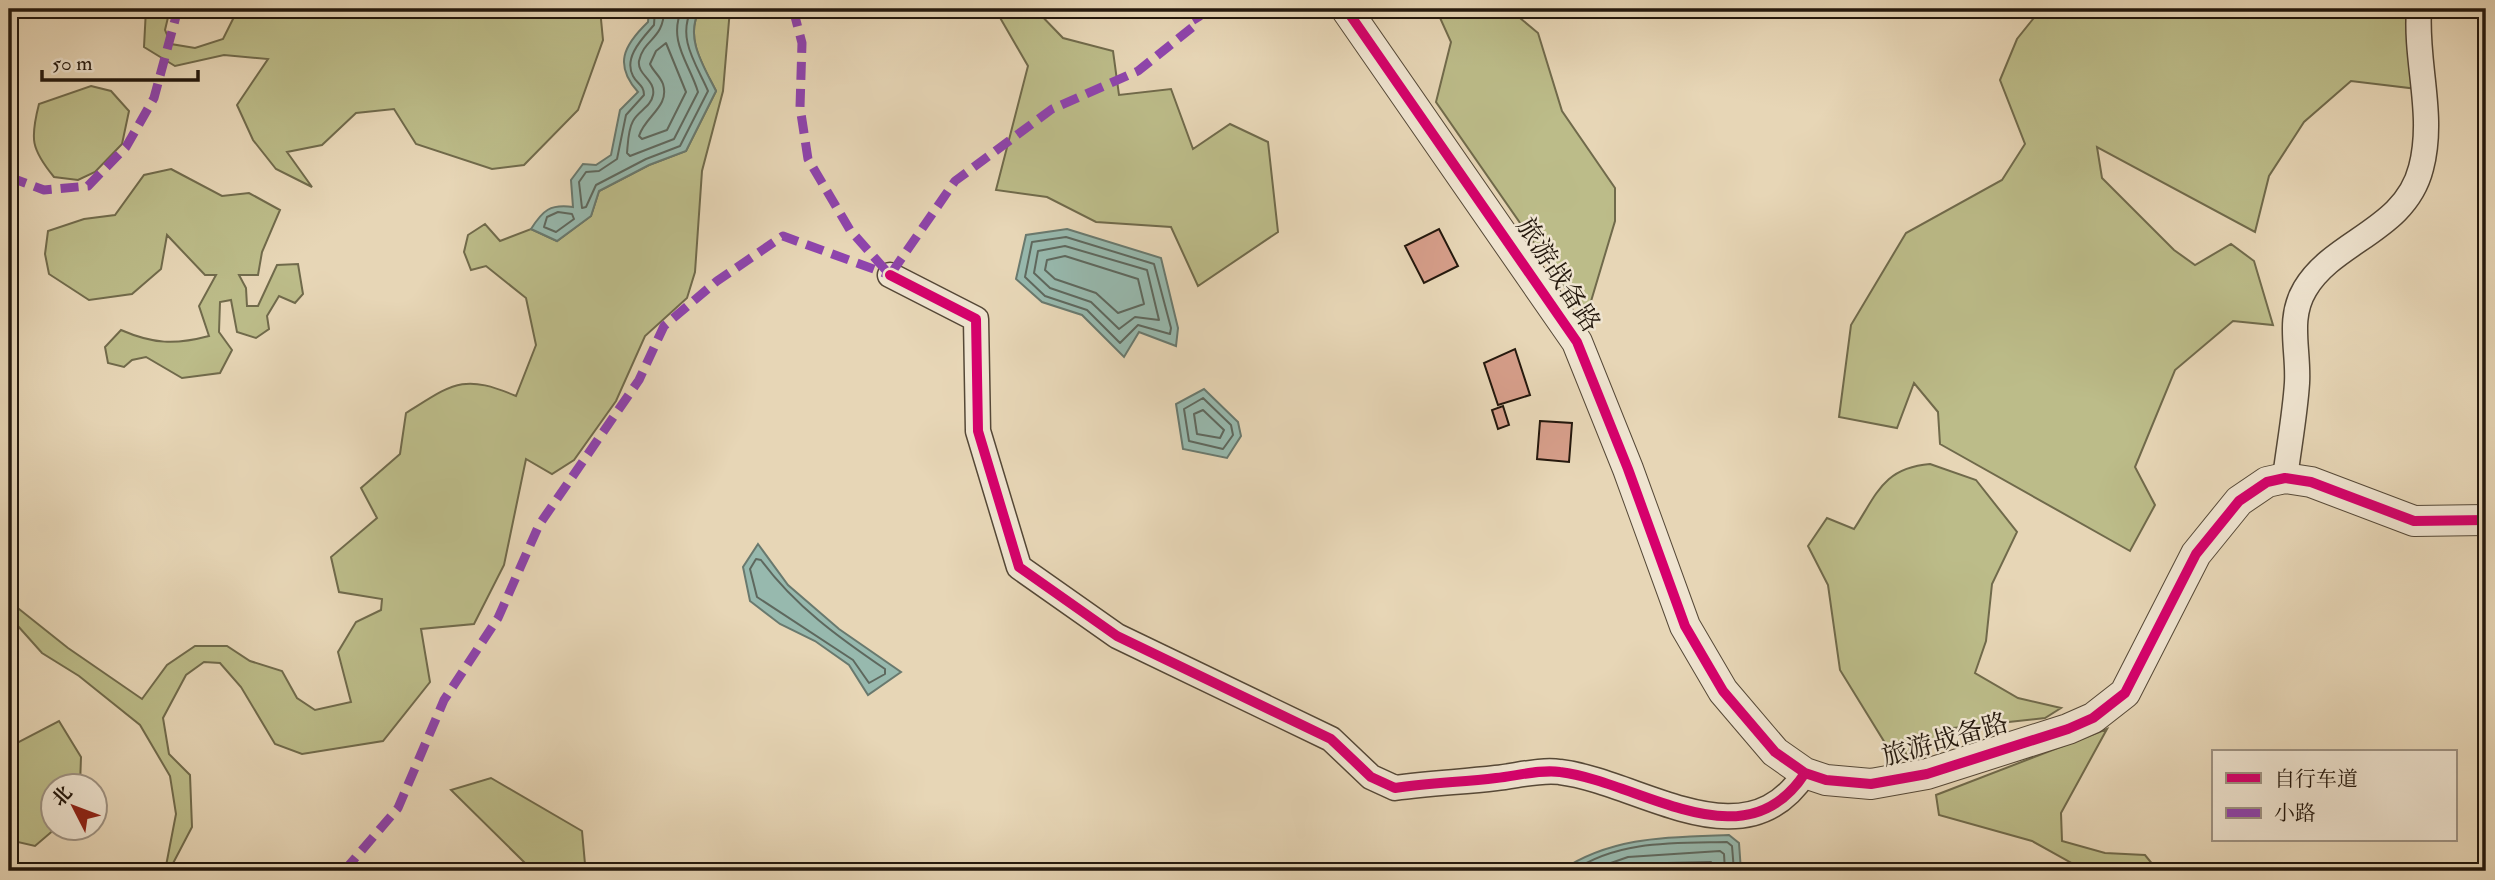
<svg xmlns="http://www.w3.org/2000/svg" width="2495" height="880" font-family="'IM FELL Double Pica','Noto Serif SC',serif">
<style>
.green{fill:#bcbc89;stroke:#706a4b;stroke-width:2}
.water{fill:#97b9ae;stroke:#69796e;stroke-width:2}
.lines{fill:none;stroke-linecap:round;stroke-linejoin:round}
.shore{stroke:#5e685e;stroke-width:2}
.building{fill:#d69e8a;stroke:#24180d;stroke-width:2}
.minor-casing{stroke:#554837;stroke-width:27}
.tertiary-casing{stroke:#554837;stroke-width:32}
.minor{stroke:#efe4d0;stroke-width:24}
.tertiary{stroke:#efe4d0;stroke-width:30}
.quiet{stroke:#8e44ad;stroke-width:9;stroke-dasharray:18 9;stroke-linecap:butt}
.cycleway-casing{stroke:#efe4d0;stroke-width:15}
.cycleway{stroke:#d6006c;stroke-width:10}
.labels{text-anchor:middle;dominant-baseline:central;stroke-width:5;stroke-linejoin:round;paint-order:stroke}
.street-label{font-size:26px;fill:#24180d;stroke:#efe4d0}
</style>
<rect width="100%" height="100%" fill="#e7d6b6"/>
<filter id="stains"><feTurbulence type="fractalNoise" baseFrequency=".00286" numOctaves="4"/><feColorMatrix values="0 0 0 0 .2 0 0 0 0 .09 0 0 0 0 .02 0 0 0 .5 -.17"/></filter>
<radialGradient id="worn" r=".72"><stop offset=".6" stop-color="#630" stop-opacity="0"/><stop offset="1" stop-color="#630" stop-opacity=".3"/></radialGradient>
<path class="green" d="M146,9H170L165,30L171,44L195,48L223,39L235,15V9H600L603,40L578,110L524,165L492,169L416,144L394,109L356,113L322,145L287,152L312,187L276,169L253,140L237,105L268,59L224,55L175,66L144,47Z
M700,9H730L723,91L702,171L695,272L687,298L645,336L616,401L574,460L552,474L526,459L504,565L474,624L421,629L430,682L383,741L302,754L275,744L241,687L220,663L204,662L186,675L163,718L169,754L190,775L192,827L169,871H165L176,814L170,776L140,725L79,676L42,653L9,616V601L68,648L142,699L167,665L195,646H227L250,661L282,671L297,698L315,710L351,702L338,652L356,622L381,610L382,599L339,592L331,557L377,518L361,488L400,454L406,413C453,384 462,373 516,396L536,345L526,298L486,266L471,270L464,252L468,235L485,224L500,241L531,229L557,241L591,216L599,191L649,165L686,151L716,91C703,65 684,37 700,9Z
M995,9H1035L1063,38L1113,51L1119,95L1171,89L1193,149L1230,124L1268,142L1278,232L1198,286L1171,227L1096,222L1047,197L996,190L1028,66Z
M1436,9H1509L1538,33L1562,111L1615,188V221L1586,318L1436,102L1451,42Z
M2041,9H2411L2418,89L2351,81L2304,122L2269,176L2255,232L2097,147L2102,178L2174,250L2195,265L2231,244L2254,261L2273,325L2233,321L2175,370L2135,467L2155,505L2130,551L1940,444L1938,412L1914,383L1897,428L1839,417L1851,325L1906,233L2002,180L2025,144L2000,80L2017,39Z
M91,86L111,91L129,111L122,144L95,172L78,180L54,177C31,149 30,139 39,104Z
M171,169L222,196L249,193L280,210L262,252L258,275H239L246,288L247,306H258L277,265L298,264L303,294L295,303L279,296L267,316L269,329L256,338L237,332L231,300L220,302L219,332L232,350L220,373L182,378L146,357L132,360L124,367L108,363L105,347L121,330C153,344 175,345 209,336L199,306L216,275H205L167,235L161,269L132,294L89,300L49,274L45,254L48,231L84,219L115,215L144,175Z
M1930,464L1976,480L2017,532L1992,584L1986,641L1975,673L2018,698L2061,708L2045,718L1944,729L1922,756L1890,751L1840,670L1828,585L1808,546L1827,518L1854,529C1877,494 1883,468 1930,464Z
M59,721L81,757L80,785L52,786V828H56L35,846L9,840V747Z
M2107,729L2061,813L2062,841L2105,853L2145,855L2158,871H2086L2032,841L1939,815L1936,795Z
M491,778L582,831L585,864L525,863L451,790Z"/>
<path class="water" d="M649,9H700C684,37 703,65 716,91L686,151L649,165L599,191L591,216L557,241L531,229C543,210 550,204 573,207L571,180L583,164L596,165L611,155L620,110L638,92C614,65 623,46 648,22Z
M1067,229L1161,258L1178,328L1176,346L1139,332L1124,357L1082,315L1042,302L1016,279L1026,235Z
M1204,389L1238,422L1241,436L1227,458L1183,449L1176,404Z
M758,544L788,585L839,629L901,672L868,695L849,665L815,641L780,624L750,601L743,567Z
M1729,835L1739,843L1741,871H1560C1612,836 1668,837 1729,835Z"/>
<g class="lines">
<path class="shore" d="M655,9L654,25C643,38 623,57 633,76C637,84 644,85 644,95L626,115L617,159L599,171L586,172L579,182L582,208L586,207L596,185L646,159L680,146L708,91C697,65 676,38 692,9
M664,9C664,40 644,38 639,61C637,75 656,80 653,95C651,107 638,111 633,121C628,130 628,142 627,153L630,156L674,139L698,92C690,64 667,41 682,9
M666,43L686,92L667,130L642,139L639,136C645,116 670,107 663,84C660,76 653,71 650,64L656,51Z
M558,212L572,214L574,219L556,232L544,227L547,217Z
M1066,237L1154,264L1171,328L1170,334L1138,325L1120,343L1087,310L1045,296L1025,277L1032,242Z
M1065,246L1147,270L1159,320L1135,317L1119,329L1091,302L1050,288L1034,273L1038,251Z
M1065,256L1138,279L1144,304L1118,313L1096,293L1055,279L1045,270L1047,260Z
M1203,398L1231,425L1233,435L1223,449L1189,441L1184,409Z
M1203,410L1224,430L1220,438L1197,434L1194,414Z
M756,559L761,560C795,606 838,637 885,669V674L869,683L853,660L757,597L750,569Z
M1573,871C1618,840 1675,843 1727,842L1732,846L1734,871
M1588,871L1628,857L1720,851L1724,854L1725,871
M1618,871L1667,863L1711,862L1715,871"/>
</g>
<path class="building" d="M1439,229L1458,266L1424,283L1405,246Z
M1515,349L1530,395L1498,405L1484,363Z
M1503,406L1509,425L1498,429L1492,410Z
M1540,421L1572,423L1569,462L1537,459Z"/>
<g class="lines">
<g class="minor-casing">
<path id="minor" d="M890,275L976,319L978,431L1019,567L1117,636L1331,739L1371,777L1395,788C1429,783 1463,782 1496,778C1516,776 1541,769 1560,772C1641,782 1745,866 1805,773
M2285,478C2289,446 2295,414 2297,383C2299,350 2287,319 2305,289C2334,240 2405,231 2421,168C2435,115 2415,62 2419,9"/>
</g>
<g class="tertiary-casing">
<path id="tertiary" d="M1346,9L1577,342L1628,469L1685,626L1723,691L1775,752L1805,773L1826,780L1871,784L1927,774L2068,729L2093,718L2125,693L2196,554L2239,501L2267,482L2285,478L2311,482L2414,521L2486,520"/>
</g>
<use href="#minor" class="minor"/>
<use href="#tertiary" class="tertiary"/>
<path class="quiet" d="M793,9L802,43L800,107L808,159L850,230L890,275L955,181L1052,109L1138,71L1199,22L1191,9
M9,177L44,190L88,186L126,147L154,98L178,9
M344,871L398,808L444,700L498,618L539,525L639,380L664,326L717,281L783,236L890,275"/>
<g class="cycleway-casing">
<path id="cycleway" d="M1346,9L1577,342L1628,469L1685,626L1723,691L1775,752L1805,773L1826,780L1871,784L1927,774L2068,729L2093,718L2125,693L2196,554L2239,501L2267,482L2285,478L2311,482L2414,521L2486,520
M890,275L976,319L978,431L1019,567L1117,636L1331,739L1371,777L1395,788C1429,783 1463,782 1496,778C1516,776 1541,769 1560,772C1641,782 1745,866 1805,773"/>
</g>
<use href="#cycleway" class="cycleway"/>
</g>
<g class="labels">
<g class="street-label">
<text transform="translate(1558 275) rotate(57)">旅游战备路</text>
<text transform="translate(1945 740) rotate(-16)">旅游战备路</text>
</g>
</g>
<rect width="2495" height="880" fill="none" stroke="#e7d6b6" stroke-width="35"/>
<rect x="10" y="10" width="2474" height="859" fill="none" stroke="#24180d" stroke-width="3.5"/>
<rect x="18" y="18" width="2460" height="845" fill="none" stroke="#24180d" stroke-width="2"/>
<rect x="2212" y="750" width="245" height="91" fill="#efe4d0" stroke="#9e9282" stroke-width="2"/>
<rect x="2226" y="773" width="35" height="10" fill="#d6006c" stroke="#9e9282" stroke-width="2"/>
<text x="2274" y="786" font-size="21" fill="#24180d">自行车道</text>
<rect x="2226" y="808" width="35" height="10" fill="#8e44ad" stroke="#9e9282" stroke-width="2"/>
<text x="2274" y="820" font-size="21" fill="#24180d">小路</text>
<g transform="translate(74 807) rotate(312)"><circle r="33" fill="#efe4d0" stroke="#9e9282" stroke-width="2"/>
<path d="M0-5L12 26L0 18L-12 26Z" fill="#8f2418"/>
<text y="-10" font-size="19" font-weight="bold" text-anchor="middle" fill="#24180d">北</text>
</g>
<path d="M42 70v10h156v-10" fill="none" stroke="#24180d" stroke-width="3.5"/>
<text x="52" y="70" font-size="21" fill="#24180d" stroke="#efe4d0" stroke-width="5" paint-order="stroke">50 m</text>
<rect width="100%" height="100%" filter="url(#stains)"/>
<rect width="100%" height="100%" fill="url(#worn)"/>
</svg>
